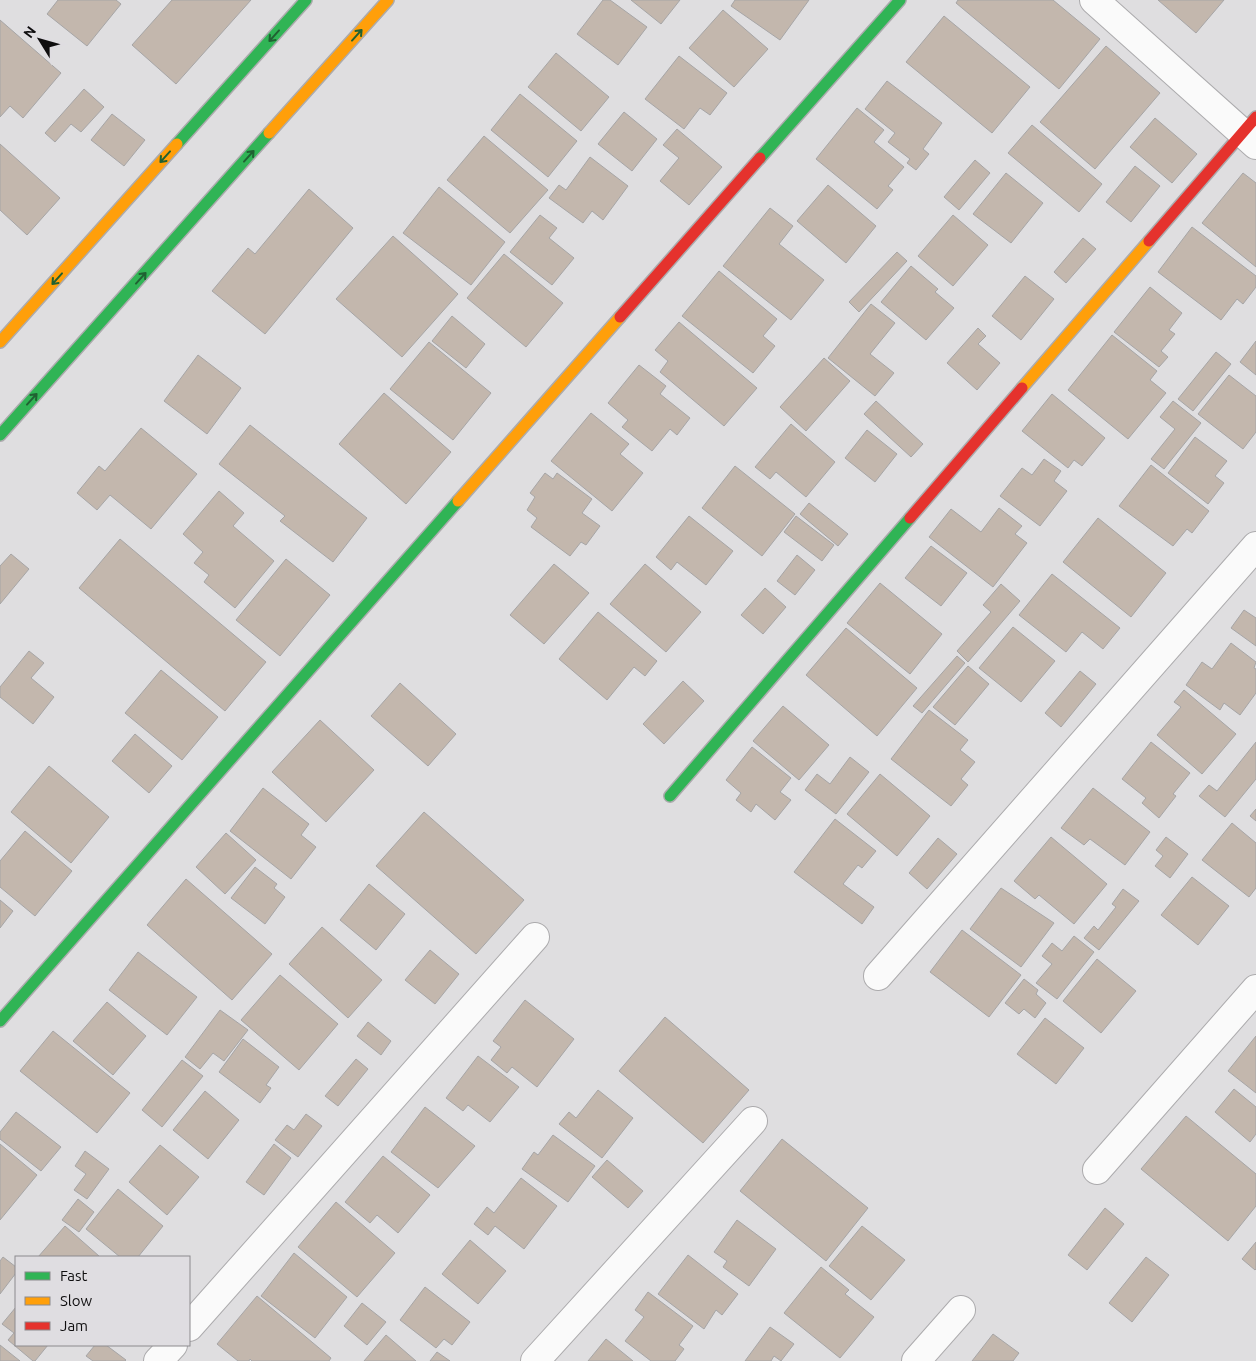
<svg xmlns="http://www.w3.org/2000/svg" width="1256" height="1361" font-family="Ubuntu,sans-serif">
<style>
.building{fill:#c3b7ad;stroke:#a6a5a6}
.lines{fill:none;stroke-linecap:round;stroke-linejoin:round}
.street-casing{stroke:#acabad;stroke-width:30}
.fast-casing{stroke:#acabad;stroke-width:14}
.slow-casing{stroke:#acabad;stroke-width:14}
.jam-casing{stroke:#acabad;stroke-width:14}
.street{stroke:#fafafa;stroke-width:28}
.fast{stroke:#30b455;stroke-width:11}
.slow{stroke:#ff9f0a;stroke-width:11}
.jam{stroke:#e5322d;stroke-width:11}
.oneway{stroke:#206132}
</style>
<rect width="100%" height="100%" fill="#dfdee0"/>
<path class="building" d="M58,0H116L121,4L87,46L47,14Z
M172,0H251L176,84L132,45Z
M603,0H610L647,27L618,65L577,34Z
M631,0H680L661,24Z
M735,0H809L780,40L731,6Z
M958,0H1053L1100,39L1059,89L956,3Z
M1158,0H1224L1196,33Z
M723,10L768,49L734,87L689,48Z
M944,16L1030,87L992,133L906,62Z
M0,20L61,73L23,118L10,106L0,117Z
M1106,46L1160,93L1095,169L1040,122Z
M556,53L609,97L581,131L528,87Z
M679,56L727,93L710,115L700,108L684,129L645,99Z
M887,81L942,123L923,149L929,154L916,170L907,163L910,159L888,142L895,133L865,109Z
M84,89L104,107L81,132L71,124L55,142L45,133Z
M520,94L577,141L548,177L491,130Z
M857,108L884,130L874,142L904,167L888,186L893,190L877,209L816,159Z
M624,112L657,139L632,171L598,144Z
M112,114L145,140L124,166L91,140Z
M1155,118L1197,154L1172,183L1130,147Z
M1032,125L1102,184L1079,212L1008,153Z
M677,129L722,167L689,205L660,181L679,158L663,145Z
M484,136L548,190L510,233L447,180Z
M0,144L60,198L27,235L0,210Z
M590,157L628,186L603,220L592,211L583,223L549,198L559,185L566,190Z
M975,160L990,173L959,210L944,197Z
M1135,166L1160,186L1131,222L1106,202Z
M1006,173L1043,203L1011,243L973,214Z
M1243,173L1256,183V267L1202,223Z
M828,185L876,226L846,263L797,221Z
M439,187L505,242L471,285L403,233Z
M309,189L353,228L265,334L212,291L248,248L255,254Z
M770,208L793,226L779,244L824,280L791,320L723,266Z
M540,215L557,228L549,238L574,258L552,285L510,252Z
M953,215L988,245L953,286L918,256Z
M1192,227L1256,276V287L1243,304L1237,299L1221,320L1158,272Z
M393,236L458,294L402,357L336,299Z
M1083,238L1096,249L1066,283L1054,272Z
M897,252L907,261L859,312L849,302Z
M504,254L563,303L526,347L467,298Z
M911,266L938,289L935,292L954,308L926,340L881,302Z
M719,271L777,319L763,336L775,346L753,373L682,316Z
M1025,276L1054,299L1021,340L992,316Z
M1150,287L1182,313L1169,330L1175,334L1161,351L1168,357L1159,367L1114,332Z
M871,304L895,323L870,354L894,373L875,396L828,358Z
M452,316L485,344L466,368L432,341Z
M679,322L757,388L724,426L660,372L668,361L655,350Z
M978,328L986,336L978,344L1000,363L977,390L947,363Z
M1112,335L1157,371L1150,380L1166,393L1128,439L1068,390Z
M1256,341V375L1240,362Z
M429,342L491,393L453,440L390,389Z
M1216,352L1231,364L1193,411L1178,399Z
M198,355L241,388L207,434L164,401Z
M824,358L850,381L806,431L780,407Z
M639,365L666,386L660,394L690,418L677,435L670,429L652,451L622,427L628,420L608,403Z
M1229,375L1256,396V432L1243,449L1198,414Z
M384,393L451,452L406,504L339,444Z
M1052,394L1105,438L1082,466L1074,460L1068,468L1022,431Z
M876,401L923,444L911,457L864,414Z
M1173,401L1201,423L1164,469L1151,459L1175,429L1160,417Z
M591,413L629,444L620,454L643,473L612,511L551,461Z
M791,424L835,462L806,497L776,472L770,479L755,467Z
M250,425L367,518L333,562L280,521L285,516L219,464Z
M141,428L197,474L151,529L110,495L97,510L77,493L99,466L105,471Z
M867,430L897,454L875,482L845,458Z
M1195,437L1227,461L1215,476L1224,483L1208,504L1168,473Z
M1044,459L1061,471L1054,481L1067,491L1040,526L1000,496L1022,468L1032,475Z
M1151,465L1209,511L1192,533L1187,529L1173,546L1119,506Z
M735,466L795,514L762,556L702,508Z
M545,473L553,479L557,473L592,499L582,513L600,526L586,545L581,542L570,556L531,527L537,518L527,510L535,497L530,493Z
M219,491L244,513L233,526L274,561L235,608L204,582L209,575L194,563L203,552L183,534Z
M809,503L848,534L838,546L800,514Z
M999,508L1022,526L1015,534L1027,543L993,587L929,537L951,509L981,532Z
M689,516L733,551L706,585L677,562L671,570L656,557Z
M796,516L834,545L822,561L784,532Z
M1098,518L1166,573L1131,617L1063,562Z
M120,539L266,662L225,711L79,588Z
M931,546L967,573L941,606L905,578Z
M11,554L29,569L0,604V566Z
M797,555L815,570L795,595L777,581Z
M286,559L330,595L280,656L236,620Z
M554,564L589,593L544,644L510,615Z
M645,564L701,612L666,652L610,604Z
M1052,574L1120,628L1103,649L1082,632L1066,652L1019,615Z
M880,583L942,634L910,674L847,623Z
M1001,584L1020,601L968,662L957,651L991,612L983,605Z
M765,588L786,607L763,634L741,615Z
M1244,610L1256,618V646L1231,628Z
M598,612L657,661L645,676L634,667L607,700L559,659Z
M1013,627L1055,661L1021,702L979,668Z
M846,628L917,688L877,736L806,675Z
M1231,643L1256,662L1254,668L1256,669V693L1240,715L1224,703L1220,710L1186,685L1202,662L1212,669Z
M29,651L44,663L31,678L54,697L33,724L0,697V687Z
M957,656L965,663L922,713L913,706Z
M968,666L989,684L955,725L933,707Z
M161,670L218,717L182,760L125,713Z
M1080,671L1096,684L1061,727L1045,713Z
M683,681L704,701L664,744L643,724Z
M400,683L456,734L428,766L371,716Z
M1184,690L1236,734L1202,774L1157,735L1181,707L1174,702Z
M783,706L829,745L799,780L753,741Z
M929,710L968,740L960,750L975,762L961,779L968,785L951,806L891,759Z
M320,720L374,770L326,822L272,772Z
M135,734L172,766L149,793L112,761Z
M1151,742L1190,773L1173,794L1176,796L1159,818L1142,803L1146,798L1122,779Z
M1256,742V779L1225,817L1199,796L1209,785L1217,791Z
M752,747L791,778L780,792L791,800L775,820L756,804L751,812L736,800L741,793L726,780Z
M850,757L869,772L836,814L805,790L817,774L830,784Z
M49,766L109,817L71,863L11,812Z
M880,774L930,816L897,856L847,814Z
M263,788L309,824L301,835L316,847L291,879L230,831Z
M1093,788L1150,832L1125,865L1090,839L1084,845L1061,828Z
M1256,809V821L1250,816Z
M424,812L524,900L476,954L376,866Z
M835,819L876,851L862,868L858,865L843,884L874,907L862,924L794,872Z
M1232,823L1256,843V888L1249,897L1202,860Z
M25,831L72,871L35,916L0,887V861Z
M226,833L256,860L225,894L196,867Z
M1051,837L1107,884L1074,924L1039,895L1035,899L1014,881Z
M1166,837L1188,854L1170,878L1155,866L1163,856L1156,850Z
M938,838L957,854L927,889L909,873Z
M255,867L277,884L274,888L285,897L265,924L231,898Z
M1192,877L1229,906L1198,945L1161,915Z
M186,879L272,954L232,1000L147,925Z
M369,884L405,914L376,950L340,920Z
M1001,888L1054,923L1021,967L970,929Z
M1123,889L1139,901L1099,950L1084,938L1094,926L1098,930L1116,907L1112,904Z
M0,900L13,911L0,928Z
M322,927L382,980L348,1018L289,964Z
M962,930L1021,975L989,1017L930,972Z
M1074,936L1094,952L1057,999L1036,983L1052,964L1042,956L1052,943L1062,951Z
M430,950L459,974L435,1004L405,980Z
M138,952L197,997L167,1035L109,990Z
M1097,959L1136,991L1101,1033L1063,1001Z
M280,975L338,1024L299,1070L241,1020Z
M1024,979L1038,990L1036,994L1046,1003L1035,1018L1024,1009L1019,1014L1005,1003Z
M525,1000L574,1039L537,1087L512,1067L507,1073L491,1060L501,1047L493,1041Z
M107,1002L146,1036L113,1075L73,1041Z
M220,1010L248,1030L224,1061L213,1053L200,1069L185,1057Z
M665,1017L749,1090L703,1143L619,1071Z
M1045,1018L1084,1048L1056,1084L1017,1054Z
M368,1022L391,1041L381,1055L357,1036Z
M53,1031L130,1093L97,1133L20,1071Z
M1256,1036V1093L1228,1071Z
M243,1039L279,1067L266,1085L271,1088L260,1103L219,1072Z
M478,1056L519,1087L490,1122L468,1105L463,1111L446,1098Z
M356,1059L368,1069L338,1106L325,1096Z
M182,1060L203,1076L162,1127L142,1110Z
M1234,1089L1256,1107V1134L1250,1142L1215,1112Z
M598,1090L633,1118L602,1158L559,1124L569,1112L576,1118Z
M205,1091L239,1120L208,1159L173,1130Z
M425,1107L475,1146L438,1188L391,1152Z
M16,1112L61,1147L41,1171L0,1139V1132Z
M306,1114L322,1126L298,1157L275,1140L287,1125L294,1130Z
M1186,1116L1256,1174V1206L1228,1241L1141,1169Z
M553,1135L595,1166L568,1202L522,1169L534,1152L538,1155Z
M782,1139L868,1208L826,1261L740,1191Z
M0,1144L37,1175L0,1220Z
M274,1144L291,1158L264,1195L246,1182Z
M160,1145L199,1177L167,1215L129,1182Z
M85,1151L109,1169L87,1199L74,1190L86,1174L75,1166Z
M383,1156L430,1195L398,1233L377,1215L370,1223L345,1202Z
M607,1160L643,1191L628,1208L592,1177Z
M521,1178L557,1206L524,1249L495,1226L488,1235L474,1224L487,1207L494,1213Z
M118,1189L163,1226L138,1257H120L86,1229Z
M78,1199L94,1212L79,1232L62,1220Z
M336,1202L395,1253L357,1297L298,1247Z
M1105,1208L1124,1224L1087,1270L1068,1255Z
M737,1220L776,1249L749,1286L723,1267L727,1261L714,1252Z
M65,1226L99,1256L98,1257H38Z
M862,1226L905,1260L871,1300L829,1266Z
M470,1240L506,1271L478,1304L442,1274Z
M1256,1242V1269L1255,1270L1242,1259Z
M294,1253L347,1297L315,1338L261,1296Z
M688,1255L738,1294L722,1315L716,1310L704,1329L658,1294Z
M3,1257L16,1267V1273L0,1294V1261Z
M1146,1257L1169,1275L1132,1322L1109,1303Z
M821,1267L849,1290L845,1294L874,1317L840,1358L784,1313Z
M425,1287L470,1322L452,1345L444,1339L436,1348L400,1320Z
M648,1292L693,1326L679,1345L684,1349L675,1361H651L625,1341L644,1317L635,1310Z
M257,1296L331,1358L329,1361H252L250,1359L249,1361H238L217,1344Z
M362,1303L386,1322L367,1345L344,1326Z
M16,1307V1345H48L35,1361H33L8,1340L14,1333L2,1324Z
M770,1327L794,1344L781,1361L774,1356L771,1361H745Z
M993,1334L1019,1353L1013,1361H972Z
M386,1335L416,1361H364Z
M606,1339L633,1361H588Z
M0,1345L20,1361H0Z
M95,1345H106L126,1360L125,1361H93L86,1356Z
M437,1352L450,1361H430Z"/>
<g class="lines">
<g class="street-casing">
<path id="street" d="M1094,0L1256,145
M878,976L1256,546
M1097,1170L1256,989
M189,1327L535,937
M158,1361L173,1345
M535,1361L753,1121
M916,1361L961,1310"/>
</g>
<g class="fast-casing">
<path id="fast" d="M177,144L306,0
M760,158L900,0
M0,435L269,133
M670,796L910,518
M0,1021L458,501"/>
</g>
<g class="slow-casing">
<path id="slow" d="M269,133L388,0
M0,342L177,144
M1022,388L1149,241
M458,501L620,317"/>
</g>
<g class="jam-casing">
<path id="jam" d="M1149,241L1256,117
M620,317L760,158
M910,518L1022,388"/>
</g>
<use href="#street" class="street"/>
<use href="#fast" class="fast"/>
<use href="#slow" class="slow"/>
<use href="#jam" class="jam"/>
</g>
<defs><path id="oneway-shaft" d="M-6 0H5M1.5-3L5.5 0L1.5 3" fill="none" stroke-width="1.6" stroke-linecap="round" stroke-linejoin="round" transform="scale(1.25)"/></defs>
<g class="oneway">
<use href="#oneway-shaft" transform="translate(357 35) rotate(-48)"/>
<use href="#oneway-shaft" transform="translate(274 36) rotate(132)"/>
<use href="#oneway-shaft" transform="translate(249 156) rotate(-48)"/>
<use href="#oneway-shaft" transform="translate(165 157) rotate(132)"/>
<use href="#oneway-shaft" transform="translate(141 278) rotate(-48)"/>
<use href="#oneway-shaft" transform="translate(57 279) rotate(132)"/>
<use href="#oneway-shaft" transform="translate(32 399) rotate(-48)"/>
</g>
<rect x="15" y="1256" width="175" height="90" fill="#dfdde1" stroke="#8c8a8d"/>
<rect x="25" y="1272" width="25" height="8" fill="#30b455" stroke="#8c8a8d"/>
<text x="60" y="1281" font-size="15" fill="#0f0e0f">Fast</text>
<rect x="25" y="1297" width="25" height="8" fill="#ff9f0a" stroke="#8c8a8d"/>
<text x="60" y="1306" font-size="15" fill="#0f0e0f">Slow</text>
<rect x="25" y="1322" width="25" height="8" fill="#e5322d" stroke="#8c8a8d"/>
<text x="60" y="1331" font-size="15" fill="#0f0e0f">Jam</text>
<g transform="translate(40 40) rotate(307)" stroke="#dfdde1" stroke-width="4" paint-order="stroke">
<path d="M0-4L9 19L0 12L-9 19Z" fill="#0f0e0f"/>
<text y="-8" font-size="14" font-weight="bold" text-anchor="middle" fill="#0f0e0f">N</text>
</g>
</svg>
